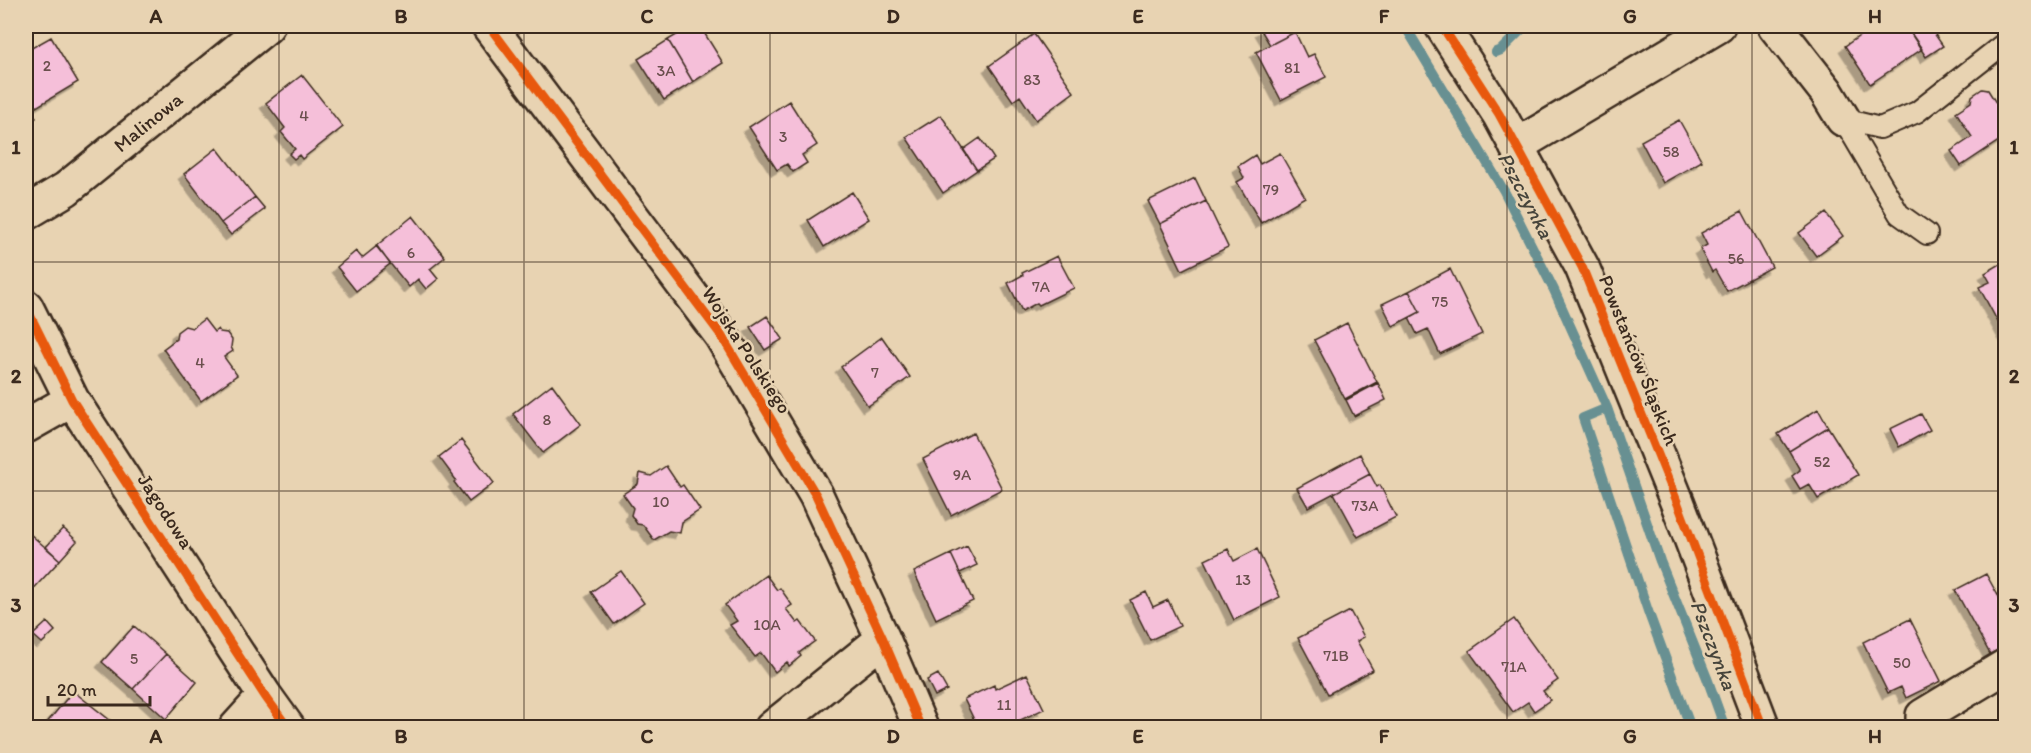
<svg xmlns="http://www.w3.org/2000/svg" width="2031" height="753" font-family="Itim,sans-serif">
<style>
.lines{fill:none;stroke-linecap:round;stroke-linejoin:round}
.stream{stroke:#679092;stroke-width:10}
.building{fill:#f5bfd9;stroke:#3b2a1e;stroke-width:1.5;filter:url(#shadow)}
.lane-casing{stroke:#3b2a1e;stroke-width:24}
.street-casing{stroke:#3b2a1e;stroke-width:38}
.secondary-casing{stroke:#3b2a1e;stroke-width:38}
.lane{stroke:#e8d3b2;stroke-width:20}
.street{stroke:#e8d3b2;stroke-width:33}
.secondary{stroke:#e8d3b2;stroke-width:33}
.cycleway-casing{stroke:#e8d3b2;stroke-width:13}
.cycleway{stroke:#e8590c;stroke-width:9}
.grid{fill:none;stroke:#3b2a1e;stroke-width:1.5;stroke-opacity:0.55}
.labels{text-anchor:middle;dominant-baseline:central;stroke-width:5;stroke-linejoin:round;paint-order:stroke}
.number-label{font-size:16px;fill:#6a4f4d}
.street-label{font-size:20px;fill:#3b2a1e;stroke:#e8d3b2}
.water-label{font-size:21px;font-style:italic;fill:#46443b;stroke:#e8d3b2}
.neatline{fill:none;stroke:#3b2a1e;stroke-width:2}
.grid-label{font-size:20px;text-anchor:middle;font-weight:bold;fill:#3b2a1e}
</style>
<defs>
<filter id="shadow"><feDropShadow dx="-5.5" dy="5.5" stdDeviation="0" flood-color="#0004"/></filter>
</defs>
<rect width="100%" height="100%" fill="#e8d3b2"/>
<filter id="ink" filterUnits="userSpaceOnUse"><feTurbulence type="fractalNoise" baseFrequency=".0167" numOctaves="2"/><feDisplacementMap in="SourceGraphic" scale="12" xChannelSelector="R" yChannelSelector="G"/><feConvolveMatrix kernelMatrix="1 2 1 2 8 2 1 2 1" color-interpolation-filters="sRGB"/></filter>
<g filter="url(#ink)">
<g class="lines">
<path class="stream" d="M1405,26L1504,191L1554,290L1607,408L1660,561L1707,678L1725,728
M1496,52L1501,50L1525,26
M1607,408L1583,418L1648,611L1691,728"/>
</g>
<path class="building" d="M692,26H700L723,63L693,82L668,40Z
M1270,26H1291L1295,32L1270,45L1261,30Z
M1874,26H1906L1922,49L1870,84L1845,46Z
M1906,26H1929L1943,46L1926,57Z
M1295,32L1307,57L1314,54L1326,77L1281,100L1256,52Z
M1034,34L1074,92L1036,120L1020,96L1013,101L989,66Z
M51,37L78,82L33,109L26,97V41L30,49Z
M668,40L693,82L664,100L638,59Z
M302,75L343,127L302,159L299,155L294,159L289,154L295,149L281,132L285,128L266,103Z
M1982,89L1988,90L1996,103L2006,97V136L1961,166L1951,151L1972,137L1956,112L1971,102L1972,96Z
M26,100L36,118L26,124Z
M789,101L817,145L802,155L807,163L793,172L787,164L777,170L749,127Z
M941,115L977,170L943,193L906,137Z
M1679,120L1702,161L1663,183L1641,141Z
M980,138L994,159L977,170L963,150Z
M217,148L255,197L221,223L184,174Z
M1280,153L1305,197L1261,223L1237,182L1244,178L1238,166L1255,155L1260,164Z
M1195,178L1206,201L1160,224L1148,201Z
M852,192L869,219L824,247L808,220Z
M255,197L265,209L231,235L221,223Z
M1206,201L1228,247L1182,270L1160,224Z
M1742,211L1772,267L1727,291L1715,270L1712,272L1700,249L1707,245L1701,233Z
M1826,213L1843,236L1816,256L1799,233Z
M413,216L445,257L430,269L438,279L426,289L418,279L409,287L376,246Z
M377,246L390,264L356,291L337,267L356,251L362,258Z
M1057,256L1074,288L1039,305L1037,303L1022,311L1008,283L1023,275L1022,273Z
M2002,263L2006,270L2005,335L1979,287L1990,282L1985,273Z
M1450,269L1482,334L1440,354L1428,329L1417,334L1409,318L1420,312L1409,291Z
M1409,291L1420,312L1393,326L1382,304Z
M767,316L783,339L765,350L750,327Z
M204,319L214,332L218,329L220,332L227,333L232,340L231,347L233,351L224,357L237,375L201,401L163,349L176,339L177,332L185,326L192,328Z
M1347,323L1377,382L1345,399L1314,340Z
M882,337L910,377L868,406L841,367Z
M1378,383L1386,400L1354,416L1346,400Z
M552,384L581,424L543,453L513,414Z
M1818,409L1828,427L1789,451L1778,434Z
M1921,414L1930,430L1899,447L1890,429Z
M1828,427L1858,475L1818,499L1809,484L1800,489L1792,476L1800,470L1789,451Z
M973,433L1002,489L951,515L923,459Z
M461,440L494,483L469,502L454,482L456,480L439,457Z
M1360,454L1370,474L1308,507L1297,488Z
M666,466L680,487L683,485L700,510L682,522L680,533L669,531L654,540L643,525L637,524L631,515L633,508L623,494L638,484L640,473L651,476Z
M1370,474L1377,487L1380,485L1396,517L1358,537L1334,493Z
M63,528L77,541L60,560L46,547Z
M30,534L60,560L27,596L26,594V539Z
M967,546L977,565L960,573L951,554Z
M1228,549L1234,561L1257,549L1280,597L1234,620L1205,560Z
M951,554L973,601L936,619L914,572Z
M621,571L644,603L614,624L591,592Z
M1986,574L2006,610V646L1990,654L1955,590Z
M766,575L777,590L780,588L792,605L786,609L797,623L800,621L815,641L799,653L801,656L789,666L787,662L775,672L761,653L755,657L730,625L737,621L725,605Z
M1146,592L1153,607L1168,600L1180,626L1150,640L1130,600Z
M1350,611L1364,637L1357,641L1373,670L1328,694L1298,638Z
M1514,619L1558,680L1543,691L1550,700L1534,711L1528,702L1513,712L1469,651Z
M1910,619L1941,681L1906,698L1901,687L1888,693L1863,642Z
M47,622L55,631L42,643L33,635Z
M134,626L166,654L133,689L102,662Z
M166,654L197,682L166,719L133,689Z
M938,674L947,690L935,696L927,680Z
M1027,674L1044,709L1003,728H978L964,699L994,685L995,689Z
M73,691L111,721L106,728H51L46,724Z"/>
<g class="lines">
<g class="lane-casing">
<path id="lane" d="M1843,119L1880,128L1917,112L2006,42
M1843,119L1899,214L1927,234"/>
</g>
<g class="street-casing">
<path id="street" d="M489,26L721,335L816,495L883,639L921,728
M1775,26L1826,91L1843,119
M1516,146L1718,26
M26,213L66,189L267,26
M26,307L72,400L265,696L288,728
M26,426L72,400
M236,728L265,696
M772,728L883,639
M1923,728V716L2006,666"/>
</g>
<g class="secondary-casing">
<path id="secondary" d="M1442,26L1499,114L1582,267L1678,504L1763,728"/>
</g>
<use href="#lane" class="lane"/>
<use href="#street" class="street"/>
<use href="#secondary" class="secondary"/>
<g class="cycleway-casing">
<path id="cycleway" d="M489,26L721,335L816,495L883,639L921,728
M1442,26L1499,114L1582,267L1678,504L1763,728
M26,307L72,400L265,696L288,728"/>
</g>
<use href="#cycleway" class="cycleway"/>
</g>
</g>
<path class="grid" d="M279,26V728M524,26V728M770,26V728M1016,26V728M1261,26V728M1507,26V728M1752,26V728M26,262H2006M26,491H2006"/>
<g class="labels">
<g class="number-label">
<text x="47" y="65">2</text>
<text x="1292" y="67">81</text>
<text x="666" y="70">3A</text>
<text x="1032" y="79">83</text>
<text x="304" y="115">4</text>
<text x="783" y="136">3</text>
<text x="1671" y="151">58</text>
<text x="1271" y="189">79</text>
<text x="411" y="252">6</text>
<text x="1736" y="258">56</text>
<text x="1041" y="286">7A</text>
<text x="1440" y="301">75</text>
<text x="200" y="362">4</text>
<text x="875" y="372">7</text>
<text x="547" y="419">8</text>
<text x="1822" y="461">52</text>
<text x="962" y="474">9A</text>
<text x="661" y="501">10</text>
<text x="1365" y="505">73A</text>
<text x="1243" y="579">13</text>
<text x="767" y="624">10A</text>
<text x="1336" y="655">71B</text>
<text x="134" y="658">5</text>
<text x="1902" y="662">50</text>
<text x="1514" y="666">71A</text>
<text x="1004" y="704">11</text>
</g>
<g class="street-label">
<text transform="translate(148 122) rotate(-39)">Malinowa</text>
<text transform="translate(747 350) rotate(57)">Wojska Polskiego</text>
<text transform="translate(1639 360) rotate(68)">Powstańców Śląskich</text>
<text transform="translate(166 511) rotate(57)">Jagodowa</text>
</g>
<g class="water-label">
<text transform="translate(1526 195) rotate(62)">Pszczynka</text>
<text transform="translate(1714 645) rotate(69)">Pszczynka</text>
</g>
</g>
<rect width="2031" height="753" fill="none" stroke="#e8d3b2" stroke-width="66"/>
<path d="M48 696v9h102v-9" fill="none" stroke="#3b2a1e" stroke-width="3"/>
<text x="57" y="696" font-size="18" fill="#3b2a1e" stroke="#e8d3b2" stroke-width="4.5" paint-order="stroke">20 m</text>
<rect x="33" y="33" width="1965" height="687" class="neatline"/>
<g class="grid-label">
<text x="156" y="23">A</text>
<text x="401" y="23">B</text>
<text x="647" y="23">C</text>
<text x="893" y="23">D</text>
<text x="1138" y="23">E</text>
<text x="1384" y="23">F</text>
<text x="1630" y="23">G</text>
<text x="1875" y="23">H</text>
<text x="16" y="154">1</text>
<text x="2014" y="154">1</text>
<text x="16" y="383">2</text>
<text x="2014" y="383">2</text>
<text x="16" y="612">3</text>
<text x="2014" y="612">3</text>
<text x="156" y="743">A</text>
<text x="401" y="743">B</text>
<text x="647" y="743">C</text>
<text x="893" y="743">D</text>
<text x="1138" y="743">E</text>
<text x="1384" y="743">F</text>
<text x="1630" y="743">G</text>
<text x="1875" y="743">H</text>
</g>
</svg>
